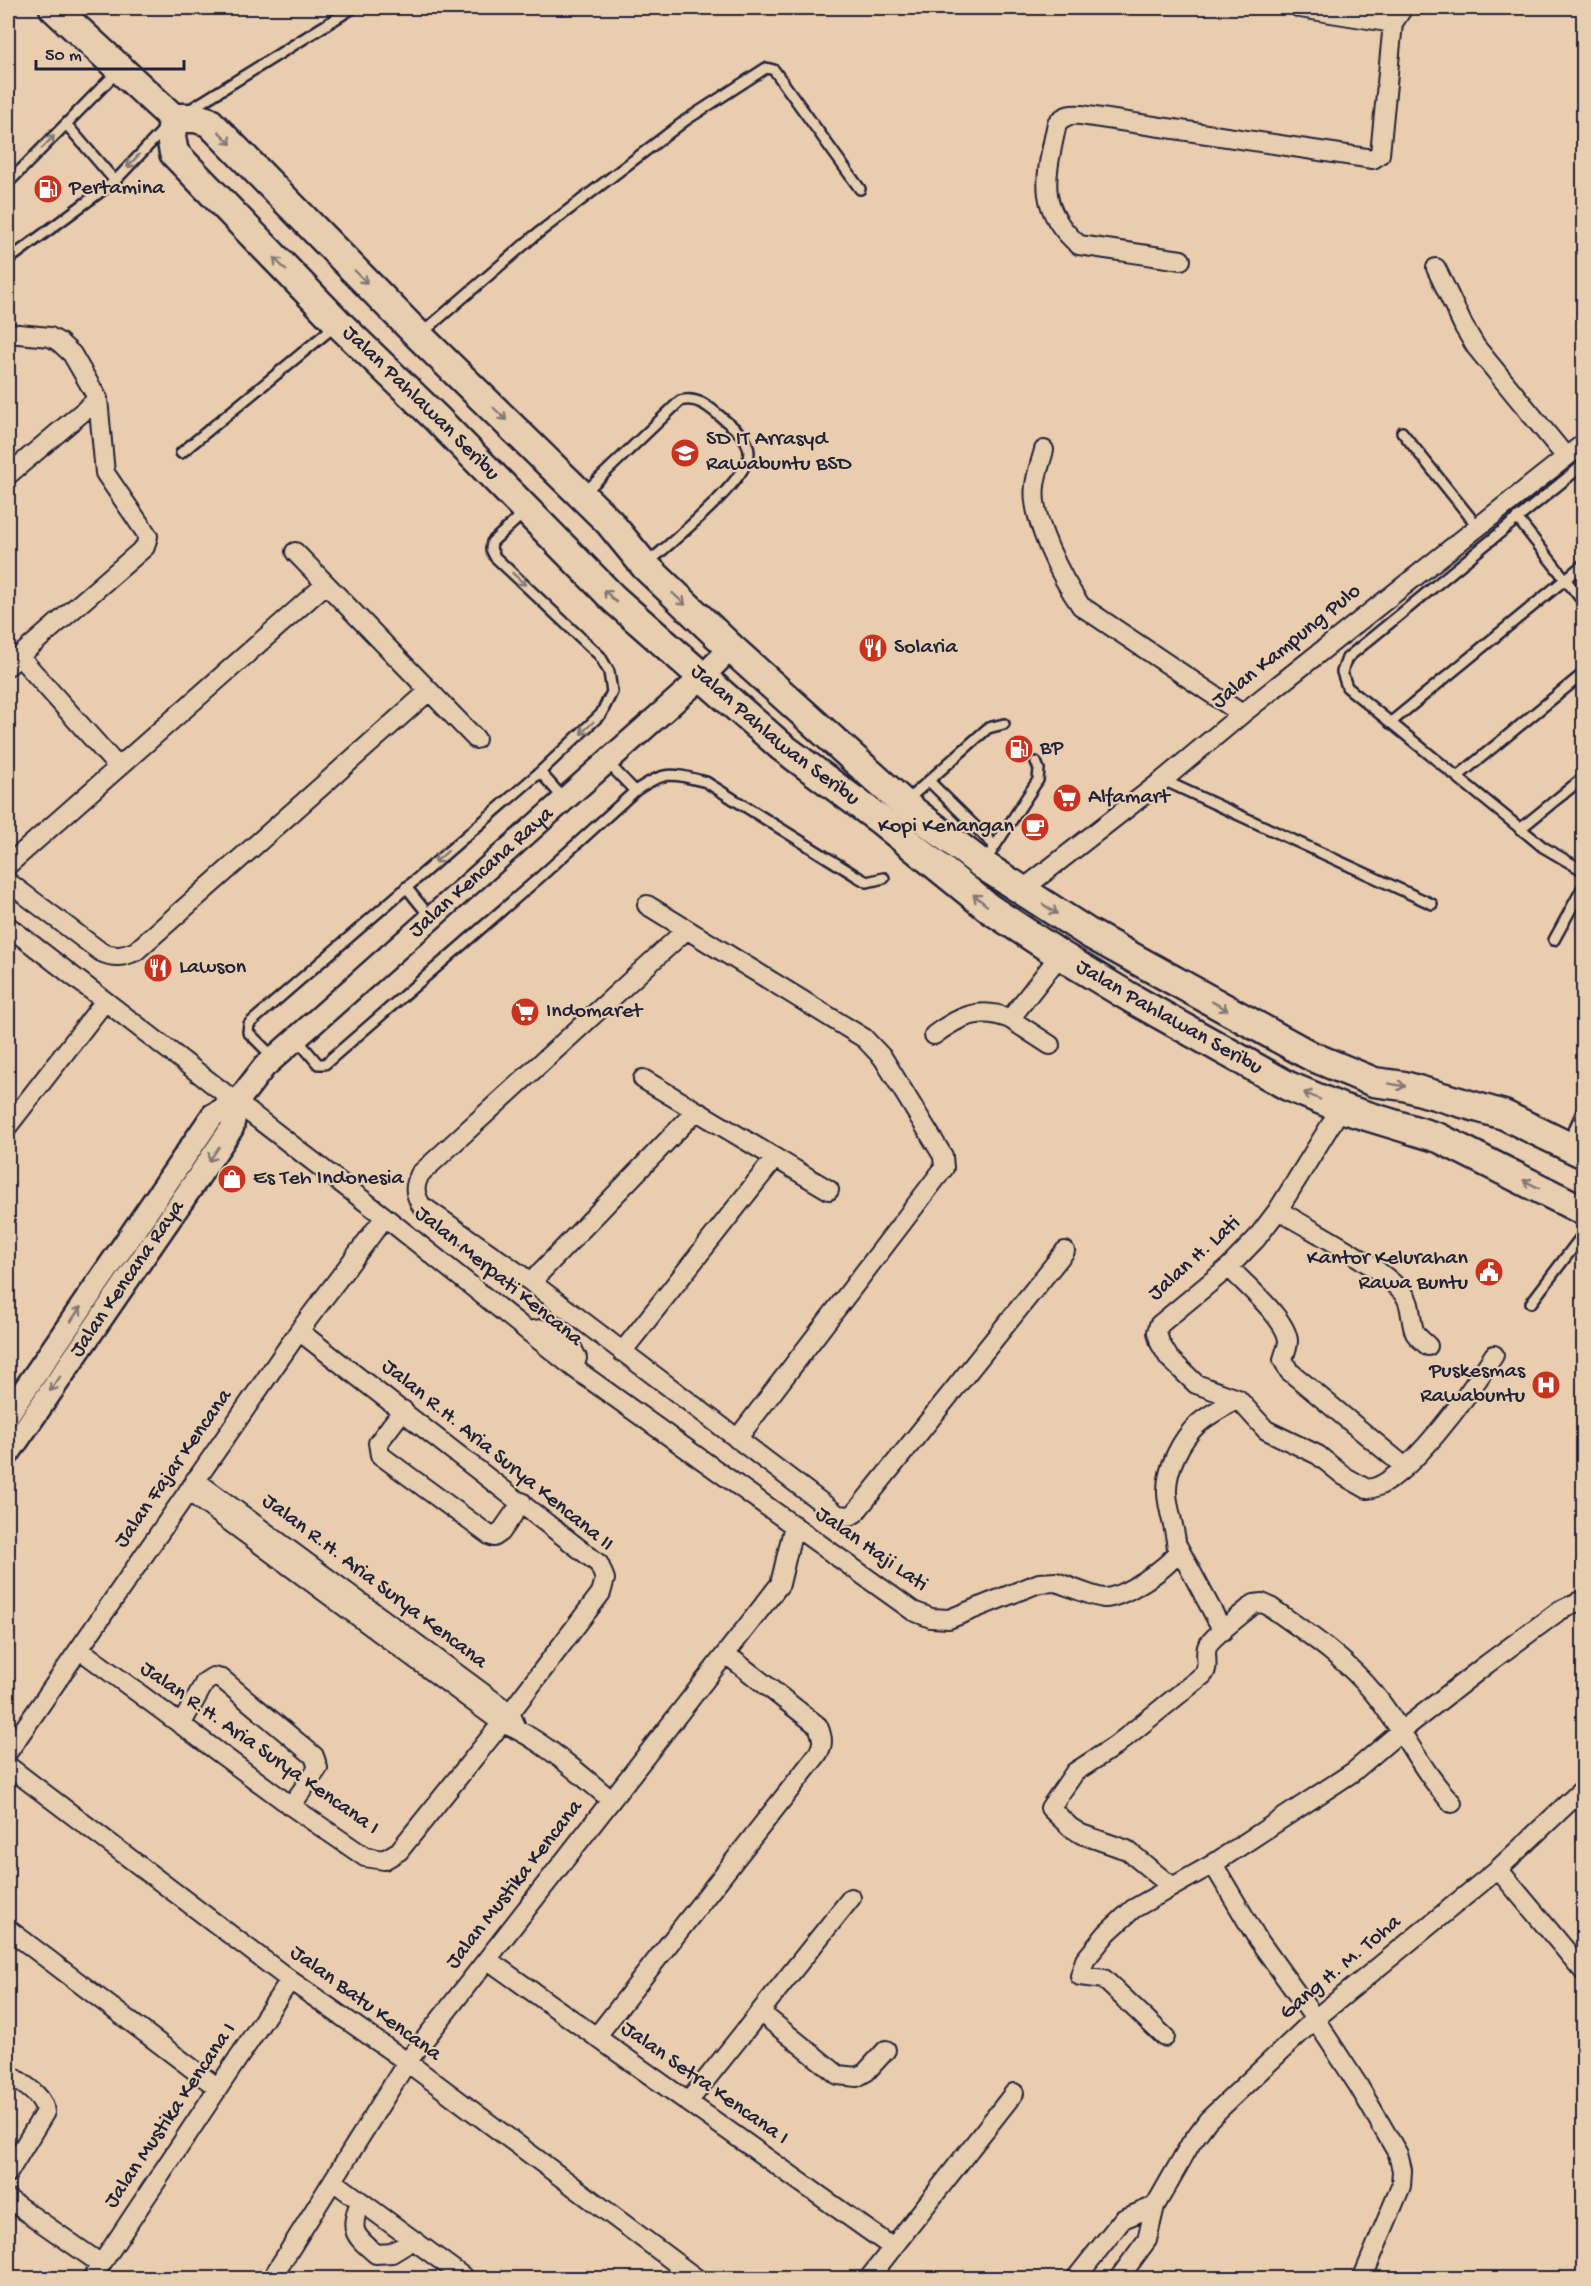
<svg xmlns="http://www.w3.org/2000/svg" width="1591" height="2286" font-family="'Gochi Hand',sans-serif">
<style>
.lines{fill:none;stroke-linecap:round;stroke-linejoin:round}
.service-casing{stroke:#22223b;stroke-width:14}
.minor-casing{stroke:#22223b;stroke-width:22}
.tertiary-casing{stroke:#22223b;stroke-width:27}
.primary-casing{stroke:#22223b;stroke-width:33}
.service{stroke:#e7ceaf;stroke-width:9}
.minor{stroke:#e7ceaf;stroke-width:18}
.tertiary{stroke:#e7ceaf;stroke-width:22}
.primary{stroke:#e7ceaf;stroke-width:28}
.oneway{stroke:#847875}
.labels{text-anchor:middle;dominant-baseline:central;stroke-width:4.5;stroke-linejoin:round;paint-order:stroke}
.poi-label{font-size:22px;fill:#22223b;stroke:#e7ceaf;text-anchor:start}
.street-label{font-size:22px;fill:#22223b;stroke:#e7ceaf}
</style>
<rect width="100%" height="100%" fill="#eacdae"/>
<filter id="ink" filterUnits="userSpaceOnUse"><feTurbulence type="fractalNoise" baseFrequency=".0167" numOctaves="2"/><feDisplacementMap in="SourceGraphic" scale="12" xChannelSelector="R" yChannelSelector="G"/><feConvolveMatrix kernelMatrix="1 2 1 2 8 2 1 2 1" color-interpolation-filters="sRGB"/></filter>
<g filter="url(#ink)">
<g class="lines">
<g class="service-casing">
<path id="service" d="M189,110L353,8
M66,124L115,181
M8,183L117,72
M8,256L12,257L15,255L115,181L164,129
M421,334L533,237L686,120L766,68L774,70L860,189
M1402,432L1478,527
M181,453L336,325
M1584,464L1347,658L1342,672L1347,687L1543,847L1584,871
M584,493L680,401C697,396 709,407 721,417C731,426 748,436 749,452C751,478 669,544 648,563
M1517,518L1584,603
M1390,723L1584,564
M607,762L635,791
M540,772L564,799
M1457,777L1584,673
M1163,780L1432,904
M930,782L995,846
M905,802L988,728L1004,724
M1520,829L1584,777
M984,863L1038,780L1039,769L1036,762
M406,887L431,918
M1554,940L1584,885
M297,1039L318,1064H325L539,878L635,791C665,770 672,773 706,782L858,877L867,882L884,878
M273,1057L248,1032L249,1024L540,772L601,714L612,692L609,672L600,656L495,557L491,549L492,542L525,512
M1568,1143L1584,1107
M1531,1303L1584,1233"/>
</g>
<g class="minor-casing">
<path id="minor" d="M1300,8L1393,23
M1181,260L1079,245C1034,207 1047,173 1057,123C1065,115 1071,114 1081,115L1373,159L1380,154L1393,23L1403,8
M1436,268L1464,327L1476,347L1566,457
M8,333L50,337L59,342L72,354L98,399L105,473L148,536L145,547L8,666
M1044,450C1041,462 1036,474 1035,486C1030,518 1063,581 1081,606L1242,714
M8,475L98,399
M295,552L476,739
M19,656L118,767
M8,865L326,584
M8,882L101,952C114,958 123,957 136,951L429,691
M1022,890L1163,780L1242,714L1584,443
M647,905L864,1038L883,1058L943,1156L944,1168L941,1172L737,1439
M8,926L385,1217L574,1368L913,1611L931,1618L949,1619L1039,1583L1056,1582C1068,1586 1093,1597 1104,1598C1121,1599 1170,1567 1177,1552C1177,1532 1168,1513 1167,1493C1166,1469 1181,1439 1199,1423C1211,1413 1225,1406 1238,1399
M686,930L420,1174C414,1187 414,1192 421,1205L531,1282L838,1515L850,1516L855,1513L1065,1251
M1010,1019L1050,1045
M934,1035C958,1017 980,1006 1010,1019L1060,955
M643,1079L829,1190
M1341,1108L1278,1210L1256,1239L1229,1267L1159,1325L1157,1332L1160,1343L1169,1358L1196,1384L1238,1399L1266,1430L1318,1455L1344,1476L1367,1489C1404,1488 1474,1386 1494,1355
M8,1126L105,1001
M1278,1210C1317,1234 1372,1260 1403,1293C1413,1304 1409,1319 1415,1333C1418,1338 1424,1342 1428,1346
M1229,1267C1244,1284 1287,1319 1288,1341C1288,1347 1284,1354 1283,1360L1289,1371L1405,1467
M531,1282L696,1111
M528,1331L542,1329L549,1330L572,1348L577,1358L574,1368
M622,1352L775,1158
M403,1410L378,1443L380,1455L489,1535L494,1537L501,1532L522,1502
M195,1480L510,1713L515,1724
M188,1491L502,1723C538,1736 581,1775 611,1800
M1177,1545L1223,1631
M79,1649L291,1806L365,1857L384,1860L399,1851L510,1713L601,1593L605,1579L599,1564L299,1331
M181,1725L205,1682L213,1677L222,1679L314,1756L318,1768L291,1806
M8,1752L299,1331L385,1217
M8,1766L290,1980L407,2062L696,2278
M1213,1864L1257,1938L1315,2019L1358,2085L1398,2154L1402,2170L1401,2186L1363,2277
M1498,1869L1584,1972
M1172,1887L1127,1850L1081,1834L1070,1827L1050,1808L1075,1772L1115,1746L1203,1675C1210,1667 1204,1656 1207,1647C1210,1638 1245,1612 1254,1604L1262,1603L1269,1606C1305,1632 1343,1656 1372,1691C1402,1726 1420,1770 1452,1803
M8,1929L218,2088
M488,1960L892,2247
M760,2012L838,2075L857,2077L866,2072L886,2050
M596,2037L817,1755C824,1744 823,1738 818,1726L726,1654
M1165,2037L1104,1979L1080,1976L1085,1960L1107,1933L1133,1909L1213,1864L1353,1772L1401,1731L1487,1664L1559,1611L1584,1599
M8,2073C20,2083 44,2094 45,2112L8,2173
M688,2102L851,1898
M333,2181L465,2278
M8,2199L101,2264
M360,2201C350,2230 352,2234 376,2254L392,2253L413,2240
M92,2278L290,1980
M272,2278L407,2062L780,1584L794,1525
M869,2278L1014,2093
M1076,2278L1123,2219L1155,2206
M1119,2278L1147,2240L1155,2206L1191,2143L1208,2120L1315,2019L1498,1869L1584,1788"/>
</g>
<g class="tertiary-casing">
<g id="tertiary">
<path d="M8,1414L213,1115L237,1102"/>
<path id="s1" d="M8,1454L232,1128L237,1102L264,1067L702,677L731,648"/>
</g>
</g>
<g class="primary-casing">
<g id="primary">
<path d="M54,8L173,118H196L209,122L419,336L609,522L645,566L731,648L904,804L983,865L1090,934L1311,1056L1374,1082L1404,1086L1504,1115L1584,1154"/>
<path id="s2" d="M173,118L171,137L174,153L338,323L436,418L614,599L782,747L879,819L990,909L1060,955L1131,998L1288,1086L1341,1108L1439,1138L1584,1211"/>
</g>
</g>
<use href="#service" class="service"/>
<use href="#minor" class="minor"/>
<use href="#tertiary" class="tertiary"/>
<use href="#primary" class="primary"/>
</g>
<defs><path id="oneway-shaft" d="M-6 0H5M1.5-3L5.5 0L1.5 3" fill="none" stroke-width="1.6" stroke-linecap="round" stroke-linejoin="round" transform="scale(1.5)"/></defs>
<g class="oneway">
<use href="#oneway-shaft" transform="translate(225 138) rotate(46)"/>
<use href="#oneway-shaft" transform="translate(48 142) rotate(-46)"/>
<use href="#oneway-shaft" transform="translate(133 161) rotate(133)"/>
<use href="#oneway-shaft" transform="translate(280 264) rotate(-134)"/>
<use href="#oneway-shaft" transform="translate(361 277) rotate(46)"/>
<use href="#oneway-shaft" transform="translate(500 414) rotate(44)"/>
<use href="#oneway-shaft" transform="translate(519 579) rotate(43)"/>
<use href="#oneway-shaft" transform="translate(610 596) rotate(-135)"/>
<use href="#oneway-shaft" transform="translate(679 599) rotate(43)"/>
<use href="#oneway-shaft" transform="translate(587 728) rotate(136)"/>
<use href="#oneway-shaft" transform="translate(441 857) rotate(139)"/>
<use href="#oneway-shaft" transform="translate(980 900) rotate(-141)"/>
<use href="#oneway-shaft" transform="translate(1050 909) rotate(34)"/>
<use href="#oneway-shaft" transform="translate(1220 1006) rotate(29)"/>
<use href="#oneway-shaft" transform="translate(1397 1085) rotate(10)"/>
<use href="#oneway-shaft" transform="translate(1312 1096) rotate(-157)"/>
<use href="#oneway-shaft" transform="translate(214 1154) rotate(125)"/>
<use href="#oneway-shaft" transform="translate(1531 1184) rotate(-153)"/>
<use href="#oneway-shaft" transform="translate(76 1314) rotate(-56)"/>
<use href="#oneway-shaft" transform="translate(55 1384) rotate(125)"/>
</g>
</g>
<defs>
<g id="fuel-disc" transform="scale(1.5)"><circle r="9.5" fill="#c8321e" stroke="#e7ceaf"/><path d="M-5.5-6h7V0h2V4h1.3V-2.5L3-4.5l.8-.8L6-3V5H2.5V1h-1V6h-7ZM-4.2-4.7v3.2H.2V-4.7Z" fill="#fff"/></g>
<g id="school-disc" transform="scale(1.5)"><circle r="9.5" fill="#c8321e" stroke="#e7ceaf"/><path d="M0-5L7-2L0 1L-7-2ZM-4 1L0 2.5L4 1V4Q0 6-4 4Z" fill="#fff"/></g>
<g id="restaurant-disc" transform="scale(1.5)"><circle r="9.5" fill="#c8321e" stroke="#e7ceaf"/><path d="M-5-6h1v4h1v-4h1v4h1v-4h1v5L-1.5 .5V6h-2V.5L-5-1ZM5-6V6H3V1.5H1.5Q1.5-4 5-6Z" fill="#fff"/></g>
<g id="supermarket-disc" transform="scale(1.5)"><circle r="9.5" fill="#c8321e" stroke="#e7ceaf"/><path d="M-6-5.5h2.5l.6 2H6L4.5 2H-2.5L-4.4-4H-6ZM-1.5 3.2a1.3 1.3 0 1 0 .1 0ZM3 3.2a1.3 1.3 0 1 0 .1 0Z" fill="#fff"/></g>
<g id="cafe-disc" transform="scale(1.5)"><circle r="9.5" fill="#c8321e" stroke="#e7ceaf"/><path d="M-5.5-4.5H6V0H3Q3 3.5 0 3.5H-2.5Q-5.5 3.5-5.5 0ZM3-3.2v2h1.7v-2ZM-6 4.5H4V6H-6Z" fill="#fff"/></g>
<g id="shop-disc" transform="scale(1.5)"><circle r="9.5" fill="#c8321e" stroke="#e7ceaf"/><path d="M-5-2.5h2.3a2.7 3.5 0 0 1 5.4 0H5L5.5 6h-11ZM-1.5-2.5h3a1.5 2.3 0 0 0-3 0Z" fill="#fff"/></g>
<g id="civic-disc" transform="scale(1.5)"><circle r="9.5" fill="#c8321e" stroke="#e7ceaf"/><path d="M-.6-6.5H3V-4.5H.6V-3L4-1V1h2V6H-6V1h2V-1L-.6-3ZM-1.2 2.5V6h2.4V2.5Z" fill="#fff"/></g>
<g id="hospital-disc" transform="scale(1.5)"><circle r="9.5" fill="#c8321e" stroke="#e7ceaf"/><path d="M-5-5h3v3.5h4V-5h3V5h-3V1.5h-4V5h-3Z" fill="#fff"/></g>
</defs>
<g fill-rule="evenodd">
<use href="#fuel-disc" x="48" y="189"/>
<use href="#school-disc" x="685" y="453"/>
<use href="#restaurant-disc" x="873" y="648"/>
<use href="#fuel-disc" x="1019" y="749"/>
<use href="#supermarket-disc" x="1067" y="798"/>
<use href="#cafe-disc" x="1035" y="827"/>
<use href="#restaurant-disc" x="158" y="968"/>
<use href="#supermarket-disc" x="525" y="1012"/>
<use href="#shop-disc" x="232" y="1179"/>
<use href="#civic-disc" x="1489" y="1272"/>
<use href="#hospital-disc" x="1546" y="1385"/>
</g>
<g class="labels">
<g class="poi-label">
<text x="69" y="189">Pertamina</text>
<text x="706" y="440">SD IT Arrasyd<tspan x="706" dy="25">Rawabuntu BSD</tspan></text>
<text x="894" y="648">Solaria</text>
<text x="1040" y="749">BP</text>
<text x="1088" y="798">Alfamart</text>
<text x="1014" y="827" text-anchor="end">Kopi Kenangan</text>
<text x="179" y="968">Lawson</text>
<text x="546" y="1012">Indomaret</text>
<text x="253" y="1179">Es Teh Indonesia</text>
<text x="1468" y="1259" text-anchor="end">Kantor Kelurahan<tspan x="1468" dy="25">Rawa Buntu</tspan></text>
<text x="1525" y="1372" text-anchor="end">Puskesmas<tspan x="1525" dy="25">Rawabuntu</tspan></text>
</g>
<g class="street-label">
<text stroke="none"><textPath href="#s2" startOffset="387">Jalan Pahlawan Seribu</textPath></text>
<text transform="translate(1287 647) rotate(-39)">Jalan Kampung Pulo</text>
<text stroke="none"><textPath href="#s2" startOffset="873">Jalan Pahlawan Seribu</textPath></text>
<text stroke="none"><textPath href="#s1" startOffset="758">Jalan Kencana Raya</textPath></text>
<text stroke="none"><textPath href="#s2" startOffset="1359">Jalan Pahlawan Seribu</textPath></text>
<text transform="translate(1195 1259) rotate(-42)">Jalan H. Lati</text>
<text transform="translate(498 1277) rotate(39)">Jalan Merpati Kencana</text>
<text stroke="none"><textPath href="#s1" startOffset="212">Jalan Kencana Raya</textPath></text>
<text transform="translate(497 1456) rotate(39)">Jalan R.H. Aria Surya Kencana II</text>
<text transform="translate(174 1469) rotate(-55)">Jalan Fajar Kencana</text>
<text transform="translate(871 1550) rotate(35)">Jalan Haji Lati</text>
<text transform="translate(374 1582) rotate(37)">Jalan R.H. Aria Surya Kencana</text>
<text transform="translate(259 1749) rotate(35)">Jalan R.H. Aria Surya Kencana I</text>
<text transform="translate(515 1885) rotate(-52)">Jalan Mustika Kencana</text>
<text transform="translate(1341 1968) rotate(-40)">Gang H. M. Toha</text>
<text transform="translate(365 2004) rotate(36)">Jalan Batu Kencana</text>
<text transform="translate(704 2084) rotate(35)">Jalan Setra Kencana I</text>
<text transform="translate(171 2116) rotate(-56)">Jalan Mustika Kencana I</text>
</g>
</g>
<rect width="1591" height="2286" fill="none" stroke="#e7ceaf" stroke-width="30"/>
<rect x="15" y="15" width="1561" height="2256" fill="none" stroke="#22223b" stroke-width="2" filter="url(#ink)"/>
<path d="M36 60v9h148v-9" fill="none" stroke="#22223b" stroke-width="3"/>
<text x="45" y="60" font-size="18" fill="#22223b" stroke="#e7ceaf" stroke-width="4.5" paint-order="stroke">50 m</text>
</svg>
